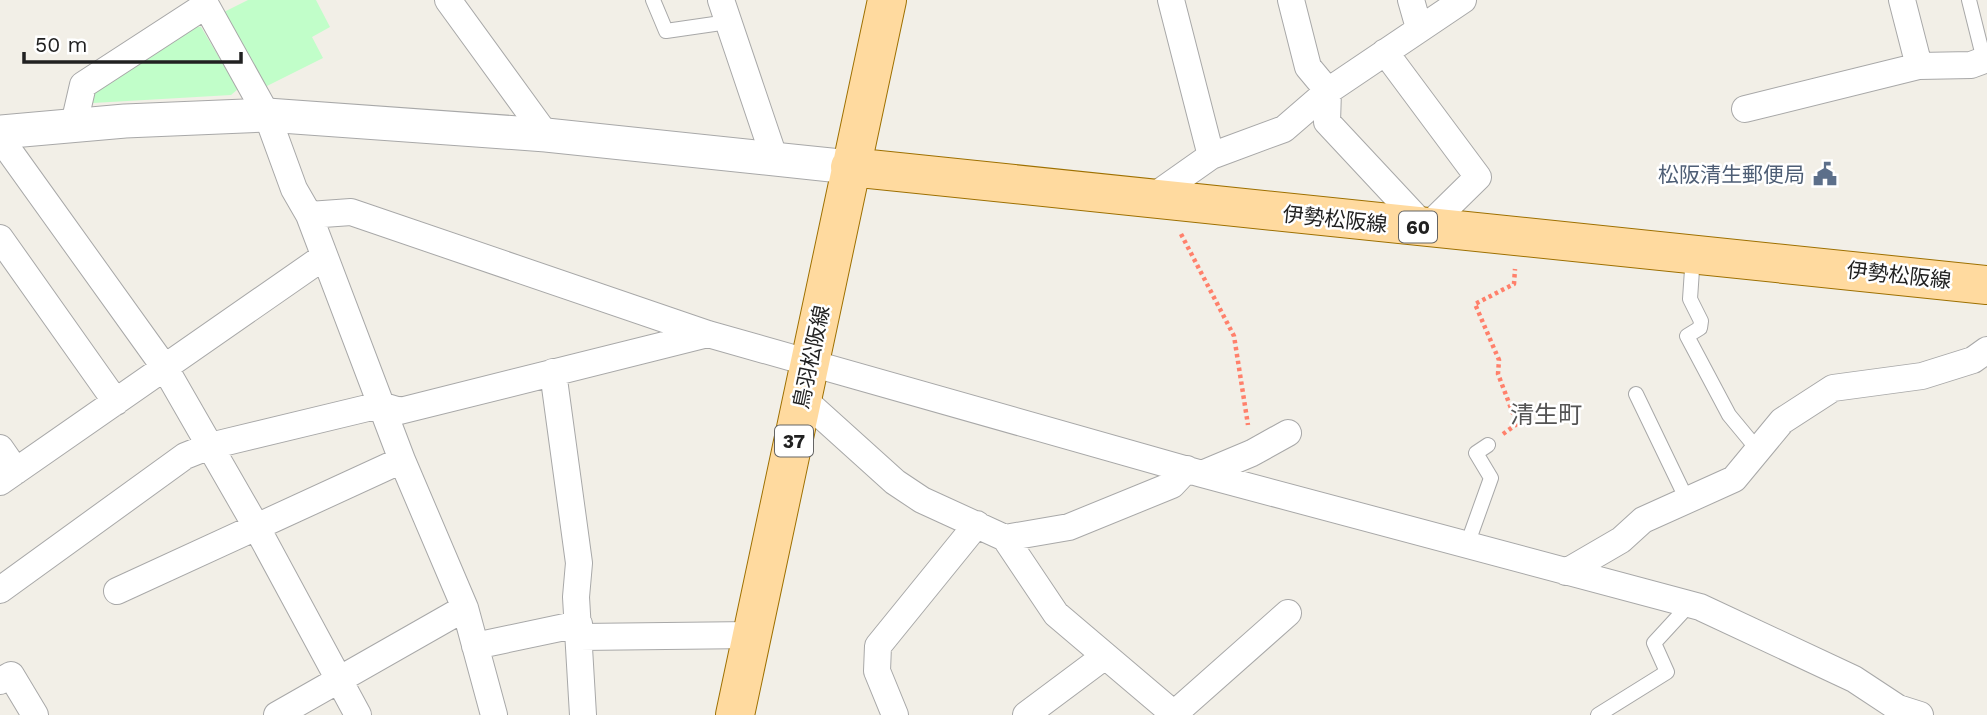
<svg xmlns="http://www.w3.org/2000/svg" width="1987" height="715" font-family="'Work Sans','Noto Sans JP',sans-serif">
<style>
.park{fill:#c1fec9}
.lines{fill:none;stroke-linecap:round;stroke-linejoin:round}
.service-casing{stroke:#a8a8a8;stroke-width:16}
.minor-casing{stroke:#a8a8a8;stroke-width:28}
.tertiary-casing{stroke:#a8a8a8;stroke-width:35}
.primary-casing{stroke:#9e7000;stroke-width:40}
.path{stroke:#ff806b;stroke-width:4.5;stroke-dasharray:3.5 3.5;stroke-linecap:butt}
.service{stroke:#fff;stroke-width:14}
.minor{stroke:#fff;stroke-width:26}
.tertiary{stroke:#fff;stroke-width:33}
.primary{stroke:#ffda9f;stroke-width:38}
.labels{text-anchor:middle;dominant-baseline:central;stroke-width:5;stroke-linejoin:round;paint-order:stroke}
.shield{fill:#fff;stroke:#646464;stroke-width:2}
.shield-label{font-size:19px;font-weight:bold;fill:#212121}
.service-label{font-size:21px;fill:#4e5e75;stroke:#fff;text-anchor:end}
.street-label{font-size:21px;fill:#212121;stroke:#fff}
.quarter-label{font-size:24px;fill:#545454;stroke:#fff}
</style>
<rect width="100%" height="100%" fill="#f2efe7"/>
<path class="park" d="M248,0H316L330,27L312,37L323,58L265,87L224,12Z
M192,26L201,27L238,89L231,95L93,103V93Z"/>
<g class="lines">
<g class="service-casing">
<path id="service" d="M653,0L666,31L728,22
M1969,0L1984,60
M1693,255L1690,299L1701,321L1700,328L1687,336L1729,415L1758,450
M1636,394L1688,502
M1467,545L1491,478L1476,453L1488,445
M1598,715L1667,672L1654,643L1689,605"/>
</g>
<g class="minor-casing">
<path id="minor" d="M203,0L267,115L294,189L309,215L402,460L465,608L494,715
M448,0L546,135
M721,0L774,157
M1291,0L1308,67L1328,91L1327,122L1426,228L1478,177L1385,52
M1411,0L1419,28
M1902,0L1919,66
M1745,109L1919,66L1971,65L1987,59
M74,124L83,85L206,5
M0,138L165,368L257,528L358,715
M1211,156L1284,129L1328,91L1463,0
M1150,199L1211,156L1171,0
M309,215L351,212L708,334L1202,474L1700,607L1854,679L1898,708L1920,715
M0,238L116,402
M553,372L579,563L576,597L583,715
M803,399L895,482L922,500L1005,538L1056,614L1175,715
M0,448L16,471
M1202,474L1252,453L1288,433
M0,482L322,258
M1005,538L1069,527L1172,485L1187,469
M1566,572L1621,540L1643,520L1734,479L1782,421L1833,388L1922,376L1973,360L1987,350
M0,590L185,456L210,446L380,405L400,411L708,334
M117,591L402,460
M580,637L752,635
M475,646L579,624
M0,681L11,675L35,715
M1174,714L1288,613
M277,715L465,608
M895,715L877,671L878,646L977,524
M1026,715L1105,656"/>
</g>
<g class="tertiary-casing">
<path id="tertiary" d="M0,132L125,121L267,115L546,135L850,167"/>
</g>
<g class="primary-casing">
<path id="primary" d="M850,167L1987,285
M735,715L887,0"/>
</g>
<path class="path" d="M1181,234L1234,336L1248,425
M1503,434L1517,424L1498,374L1499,360L1475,304L1514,284L1515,269"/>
<use href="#service" class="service"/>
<use href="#minor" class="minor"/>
<use href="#tertiary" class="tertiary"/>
<use href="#primary" class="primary"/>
</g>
<defs>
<g id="civic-bare" transform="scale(1.89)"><path d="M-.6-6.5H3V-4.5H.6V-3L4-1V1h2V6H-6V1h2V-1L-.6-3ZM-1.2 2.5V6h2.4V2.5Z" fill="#5c6f8a" stroke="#fff" stroke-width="2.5" paint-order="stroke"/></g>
</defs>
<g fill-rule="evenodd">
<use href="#civic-bare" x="1825" y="174"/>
</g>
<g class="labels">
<g class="shield">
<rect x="1399" y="211.5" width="38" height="31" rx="5"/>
<rect x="775" y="425.5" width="38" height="31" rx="5"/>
</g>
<g class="shield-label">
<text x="1418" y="227">60</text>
<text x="794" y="441">37</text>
</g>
<g class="service-label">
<text x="1805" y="174">松阪清生郵便局</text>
</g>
<g class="street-label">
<text transform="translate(1335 219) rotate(6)">伊勢松阪線</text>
<text transform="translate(1899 275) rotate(6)">伊勢松阪線</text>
<text transform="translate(811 357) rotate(-78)">鳥羽松阪線</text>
</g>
<g class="quarter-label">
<text x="1546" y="415">清生町</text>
</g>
</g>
<path d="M24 52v10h217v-10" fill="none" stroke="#212121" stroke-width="3.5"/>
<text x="35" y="52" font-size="21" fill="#212121" stroke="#ffffff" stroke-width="5" paint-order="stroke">50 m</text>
</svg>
